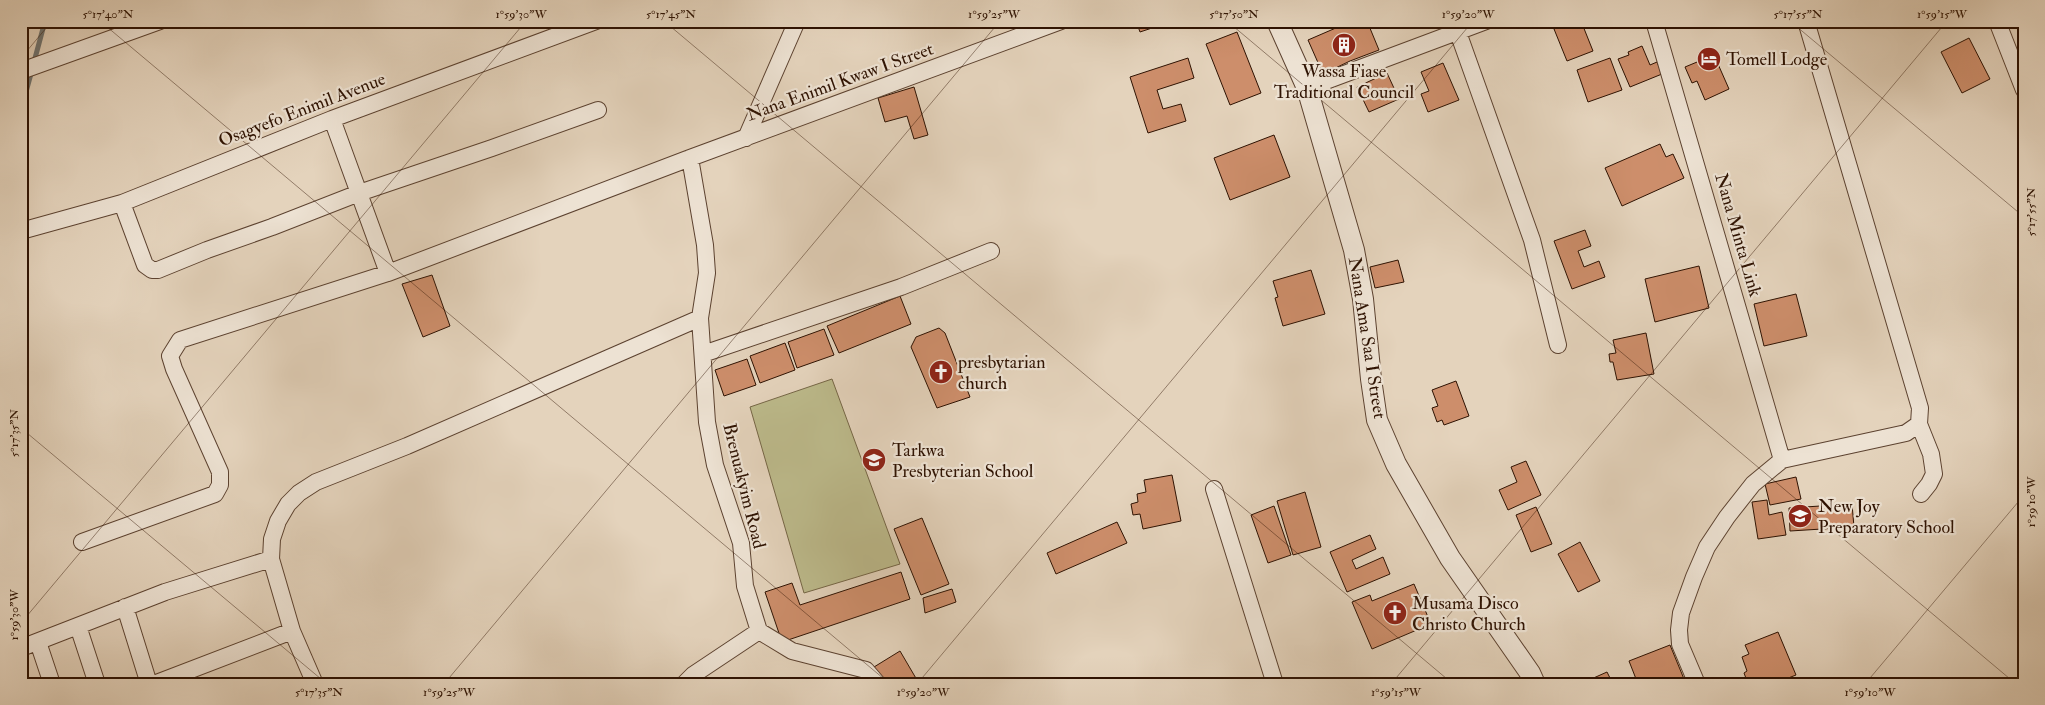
<svg xmlns="http://www.w3.org/2000/svg" width="2045" height="705" font-family="'IM FELL Double Pica',serif">
<style>
.green{fill:#bcba8b;stroke:#756646}
.lines{fill:none;stroke-linecap:round;stroke-linejoin:round}
.stream{stroke:#6f7471;stroke-width:5}
.building{fill:#cd8e6b;stroke:#2e1202}
.minor-casing{stroke:#5c4230;stroke-width:18}
.tertiary-casing{stroke:#5c4230;stroke-width:22}
.minor{stroke:#ede2d3;stroke-width:16}
.tertiary{stroke:#ede2d3;stroke-width:20}
.ticks{fill:none;stroke:#2e1202;stroke-width:1;stroke-opacity:0.45}
.labels{text-anchor:middle;dominant-baseline:central;stroke-width:4.5;stroke-linejoin:round;paint-order:stroke}
.poi-label{font-size:18px;fill:#2e1202;stroke:#ede2d3;text-anchor:start}
.street-label{font-size:18px;fill:#2e1202;stroke:#ede2d3}
.neatline{fill:none;stroke:#2e1202;stroke-width:2}
.ticks-label{font-size:12px;text-anchor:middle;fill:#2e1202}
</style>
<rect width="100%" height="100%" fill="#e4d3bc"/>
<filter id="stains"><feTurbulence type="fractalNoise" baseFrequency=".004" numOctaves="4"/><feColorMatrix values="0 0 0 0 .2 0 0 0 0 .09 0 0 0 0 .02 0 0 0 .5 -.17"/></filter>
<radialGradient id="worn" r=".72"><stop offset=".6" stop-color="#630" stop-opacity="0"/><stop offset="1" stop-color="#630" stop-opacity=".3"/></radialGradient>
<path class="green" d="M832,379L900,564L804,593L750,407Z"/>
<g class="lines">
<path class="stream" d="M34,62L45,21
M21,110L32,70"/>
</g>
<path class="building" d="M1136,21H1173L1140,32Z
M1352,21H1367L1379,50L1350,61L1323,74L1308,40Z
M1570,21H1581L1593,51L1567,61L1554,29L1571,23Z
M1237,32L1261,93L1230,105L1206,44Z
M1969,38L1990,79L1962,93L1941,52Z
M1642,46L1650,65L1657,62L1662,74L1630,87L1618,59L1629,55L1628,52Z
M1714,55L1729,89L1705,100L1697,81L1692,83L1685,67Z
M1188,58L1194,78L1157,90L1163,109L1181,104L1186,121L1148,133L1130,77Z
M1610,58L1622,90L1588,102L1577,70Z
M1443,63L1459,100L1428,112L1421,94L1429,91L1421,72Z
M1387,73L1399,99L1369,112L1357,87Z
M914,87L928,135L914,139L907,116L885,122L878,98Z
M1274,135L1290,177L1230,200L1214,158Z
M1660,144L1666,157L1673,154L1684,178L1622,206L1605,168Z
M1585,230L1591,246L1578,251L1584,267L1599,261L1605,277L1572,289L1554,241Z
M1398,260L1404,282L1375,288L1370,267Z
M1699,266L1709,308L1655,322L1645,279Z
M1311,270L1325,314L1283,326L1275,298L1278,297L1273,281Z
M432,275L450,326L423,337L402,284Z
M1796,294L1807,336L1764,346L1754,304Z
M900,296L911,324L839,353L827,326Z
M939,328L945,333L970,397L937,408L911,347L916,337Z
M824,329L834,355L797,368L788,342Z
M1646,333L1654,374L1617,380L1613,362H1610L1609,354L1616,353L1613,340Z
M785,343L795,370L760,383L750,356Z
M747,359L756,385L724,396L715,370Z
M1456,381L1469,416L1444,425L1442,420L1437,422L1432,408L1438,406L1432,390Z
M1526,461L1541,495L1508,510L1499,490L1517,482L1511,467Z
M1172,475L1181,521L1143,529L1140,514L1133,515L1131,504L1138,502L1137,494L1146,492L1144,480Z
M1796,477L1801,499L1770,505L1765,484Z
M1305,492L1321,547L1293,555L1277,501Z
M1767,500L1769,515L1782,512L1786,535L1758,539L1752,502Z
M1852,504L1854,527L1790,531L1789,508Z
M1274,506L1291,555L1268,563L1251,515Z
M1536,507L1552,544L1531,552L1516,515Z
M922,518L949,584L921,595L894,529Z
M1117,522L1127,543L1056,574L1047,553Z
M1370,535L1376,549L1352,560L1356,569L1383,557L1390,574L1347,592L1330,552Z
M1580,542L1600,581L1578,592L1558,554Z
M901,572L910,599L782,642L765,592L792,583L800,605Z
M1414,584L1431,624L1372,649L1352,602L1370,595L1372,601Z
M952,589L956,602L925,613L923,598Z
M1778,632L1796,675L1773,684H1756L1754,679L1747,681L1744,673L1747,671L1742,657L1749,654L1745,645Z
M1670,645L1684,679L1672,684H1638L1629,661Z
M900,651L917,680L911,684H884L874,667Z
M1607,672L1613,684H1580Z"/>
<g class="lines">
<g class="minor-casing">
<path id="minor" d="M1454,21L1532,240L1558,345
M1654,21L1782,460
M1806,21L1920,408L1919,424L1931,454L1934,474L1929,484L1921,494
M1997,21L2024,90
M21,71L160,21
M1307,88L1486,21
M332,119L388,273
M746,138L797,21
M690,158L705,245L707,273L700,318L707,422L715,465L741,543L745,586L759,631L792,651L866,670L878,684
M122,203L145,265L152,270H158L207,250L272,227L359,193L492,148L598,110
M21,231L122,203L332,119L596,21
M703,354L901,287L991,251
M1214,489L1275,684
M82,542L215,494L220,485V472L174,369L170,356L180,340L388,273L690,158L1061,21
M125,607L149,684
M78,626L97,684
M38,642L52,684
M21,648L165,592L271,559
M154,684L292,631
M315,684L292,631L271,559L272,539L278,521L288,504L299,493L316,482L407,446L700,318
M684,684L693,675L759,631
M1697,684L1680,644L1679,630L1681,613L1694,577L1707,547L1727,517L1753,484L1782,460L1906,433L1919,424"/>
</g>
<g class="tertiary-casing">
<path id="tertiary" d="M1277,21L1307,88L1354,250L1363,299L1371,379L1377,420L1396,464L1450,558L1530,673L1535,684"/>
</g>
<use href="#minor" class="minor"/>
<use href="#tertiary" class="tertiary"/>
</g>
<path class="ticks" d="M100,21L890,684M664,21L1453,684M1227,21L2016,684M1790,21L2024,217M21,58L52,21M21,428L327,684M21,623L526,21M444,684L1000,21M917,684L1473,21M1391,684L1947,21M1865,684L2024,495"/>
<defs>
<g id="building-disc" transform="scale(1.25)"><circle r="9.5" fill="#8f2418" stroke="#ede2d3"/><path d="M-4-6H4V6H1V3H-1V6H-4ZM-2.5-4.3h1.7v1.8h-1.7ZM.8-4.3h1.7v1.8H.8ZM-2.5-1h1.7V.8h-1.7ZM.8-1h1.7V.8H.8Z" fill="#fff"/></g>
<g id="hotel-disc" transform="scale(1.25)"><circle r="9.5" fill="#8f2418" stroke="#ede2d3"/><path d="M-6-4.5h1.5V1H6V5H4.5V3h-9V5H-6ZM-4 0a1.8 1.8 0 1 1 3.6 0ZM.5 0V-2.5h3Q6-2.5 6 0Z" fill="#fff"/></g>
<g id="church-disc" transform="scale(1.25)"><circle r="9.5" fill="#8f2418" stroke="#ede2d3"/><path d="M-1.2-6h2.4v3.5h3.3v2.4h-3.3V6h-2.4V-.1h-3.3v-2.4h3.3Z" fill="#fff"/></g>
<g id="school-disc" transform="scale(1.25)"><circle r="9.5" fill="#8f2418" stroke="#ede2d3"/><path d="M0-5L7-2L0 1L-7-2ZM-4 1L0 2.5L4 1V4Q0 6-4 4Z" fill="#fff"/></g>
</defs>
<g fill-rule="evenodd">
<use href="#building-disc" x="1344" y="45"/>
<use href="#hotel-disc" x="1709" y="59"/>
<use href="#church-disc" x="941" y="372"/>
<use href="#school-disc" x="874" y="460"/>
<use href="#school-disc" x="1800" y="516"/>
<use href="#church-disc" x="1395" y="613"/>
</g>
<g class="labels">
<g class="poi-label">
<text x="1726" y="59">Tomell Lodge</text>
<text x="1344" y="71" text-anchor="middle">Wassa Fiase<tspan x="1344" dy="21">Traditional Council</tspan></text>
<text x="958" y="362">presbytarian<tspan x="958" dy="21">church</tspan></text>
<text x="892" y="450">Tarkwa<tspan x="892" dy="21">Presbyterian School</tspan></text>
<text x="1818" y="506">New Joy<tspan x="1818" dy="21">Preparatory School</tspan></text>
<text x="1412" y="603">Musama Disco<tspan x="1412" dy="21">Christo Church</tspan></text>
</g>
<g class="street-label">
<text transform="translate(840 82) rotate(-20)">Nana Enimil Kwaw I Street</text>
<text transform="translate(302 110) rotate(-21)">Osagyefo Enimil Avenue</text>
<text transform="translate(1738 235) rotate(74)">Nana Minta Link</text>
<text transform="translate(1367 338) rotate(81)">Nana Ama Saa I Street</text>
<text transform="translate(744 486) rotate(76)">Brenuakyim Road</text>
</g>
</g>
<rect width="2045" height="705" fill="none" stroke="#e4d3bc" stroke-width="55"/>
<rect x="28" y="28" width="1990" height="650" class="neatline"/>
<g class="ticks-label">
<text x="108" y="18">5°17'40"N</text>
<text x="521" y="18">1°59'30"W</text>
<text x="671" y="18">5°17'45"N</text>
<text x="994" y="18">1°59'25"W</text>
<text x="1234" y="18">5°17'50"N</text>
<text x="1468" y="18">1°59'20"W</text>
<text x="1798" y="18">5°17'55"N</text>
<text x="1942" y="18">1°59'15"W</text>
<text transform="translate(2031 212) rotate(-90)" y="4">5°17'55"N</text>
<text transform="translate(14 433) rotate(-90)" y="4">5°17'35"N</text>
<text transform="translate(2031 502) rotate(-90)" y="4">1°59'10"W</text>
<text transform="translate(14 615) rotate(-90)" y="4">1°59'30"W</text>
<text x="319" y="696">5°17'35"N</text>
<text x="449" y="696">1°59'25"W</text>
<text x="923" y="696">1°59'20"W</text>
<text x="1396" y="696">1°59'15"W</text>
<text x="1870" y="696">1°59'10"W</text>
</g>
<rect width="100%" height="100%" filter="url(#stains)"/>
<rect width="100%" height="100%" fill="url(#worn)"/>
</svg>
